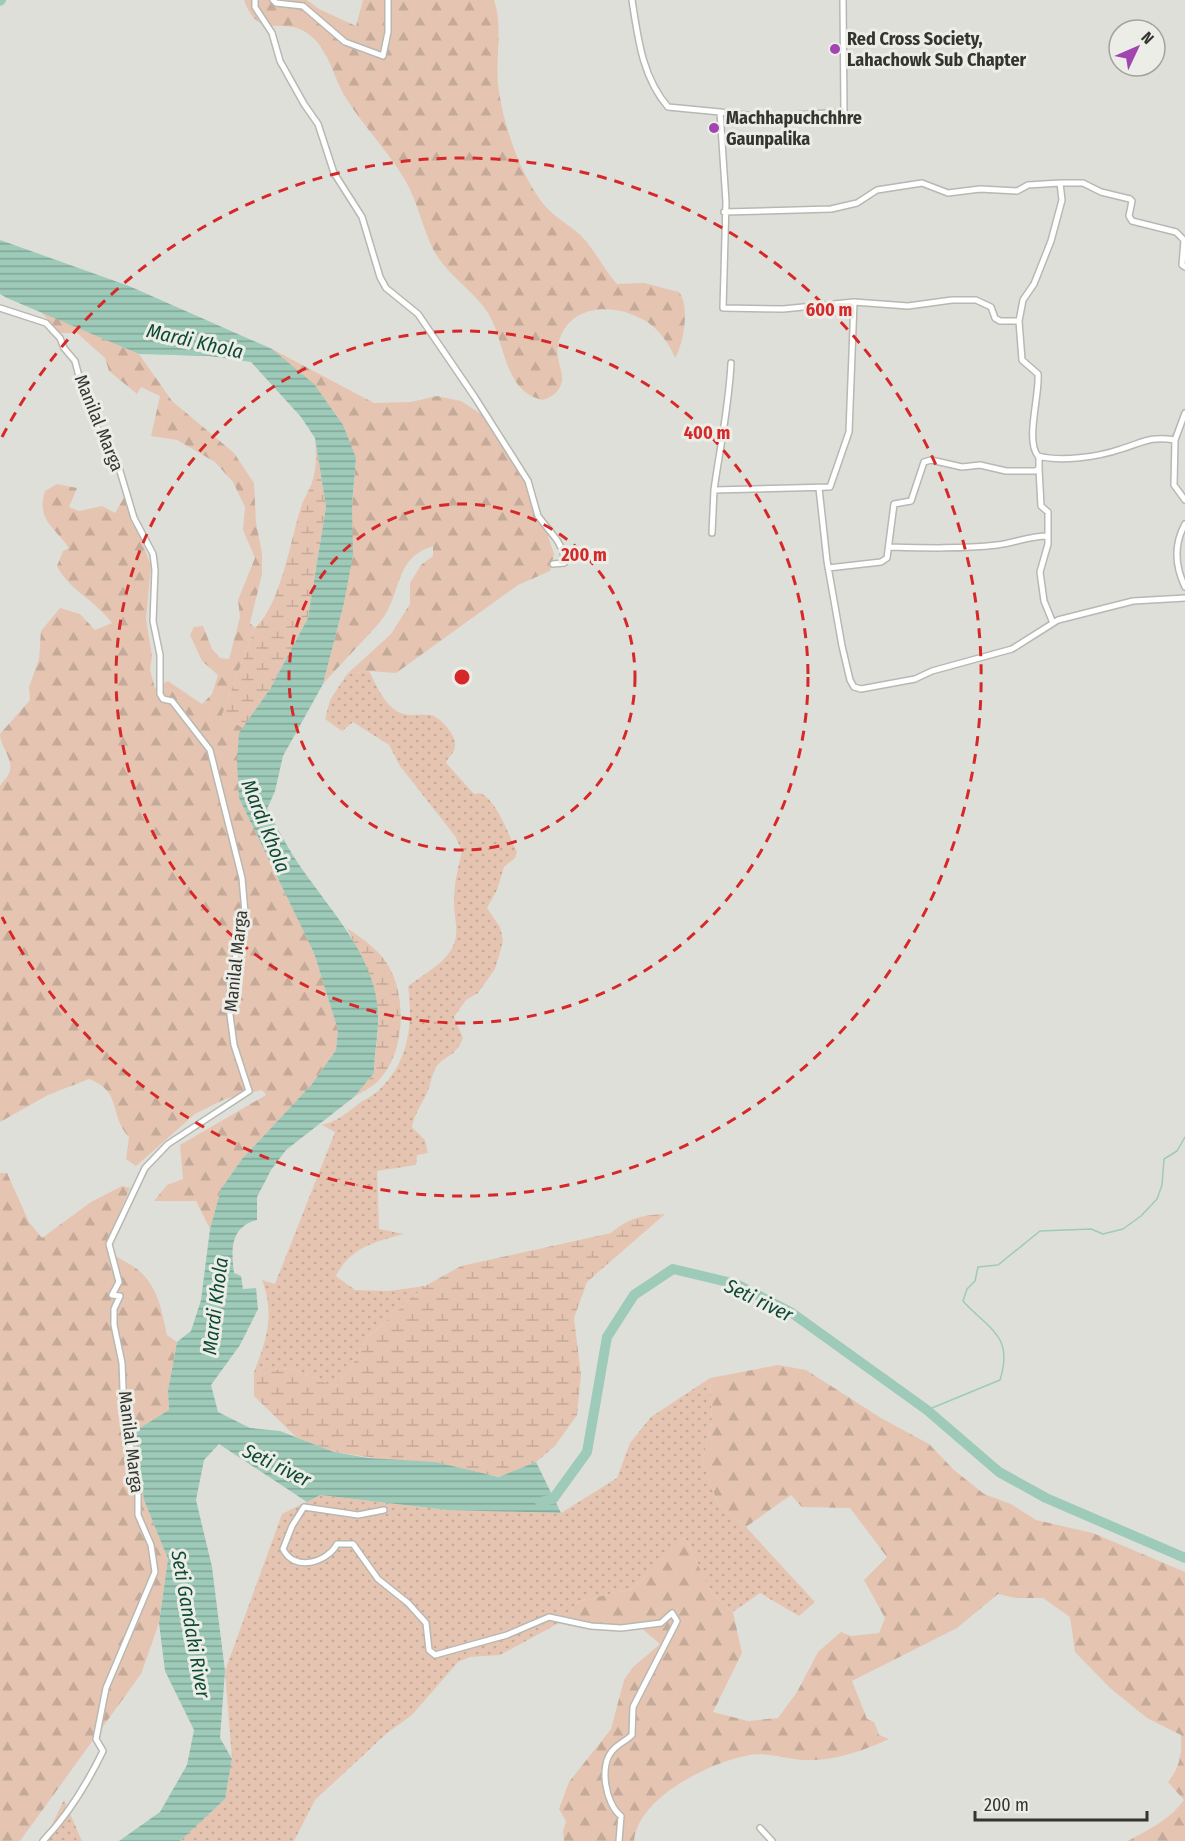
<svg xmlns="http://www.w3.org/2000/svg" width="1185" height="1841" font-family="'Fira Sans Condensed',sans-serif">
<style>
.grass{fill:url(#grass-dots)}
.forest{fill:url(#forest-firs)}
.wetland{fill:url(#wetland-marsh)}
.water{fill:url(#water-rules)}
.lines{fill:none;stroke-linecap:round;stroke-linejoin:round}
.stream{stroke:#9dcab9;stroke-width:1.5}
.river{stroke:#9dcab9;stroke-width:10}
.minor-casing{stroke:#b8b8b2;stroke-width:8}
.minor{stroke:#fff;stroke-width:5}
.ring{fill:none;stroke:#d62828;stroke-width:3;stroke-dasharray:10 8}
.poi-dot{fill:#a146b0;stroke:#ecede6;stroke-width:2}
.labels{text-anchor:middle;dominant-baseline:central;stroke-width:6;stroke-linejoin:round;paint-order:stroke}
.poi-label{font-size:18px;font-weight:bold;fill:#343431;stroke:#ecede6;text-anchor:start}
.street-label{font-size:18px;fill:#343431;stroke:#ecede6}
.water-label{font-size:20px;font-style:italic;fill:#0d4938;stroke:#ecede6}
.centre{fill:#d62828;stroke:#ecede6;stroke-width:3}
.ring-label{font-size:18px;text-anchor:middle;font-weight:bold;fill:#d62828;stroke:#ecede6;stroke-width:6;stroke-linejoin:round;paint-order:stroke}
</style>
<defs>
<pattern id="grass-dots" width="8" height="8" patternUnits="userSpaceOnUse" patternTransform="scale(1.5)"><rect width="8" height="8" fill="#e5c5b2"/><path d="M2 2h.1M6 6h.1" fill="none" stroke="#c5aa9a" stroke-width="1.8" stroke-linecap="round"/></pattern>
<pattern id="forest-firs" width="22" height="20" patternUnits="userSpaceOnUse" patternTransform="scale(1.5)"><rect width="22" height="20" fill="#e5c5b2"/><path d="M5 1l3.5 6h-7zM16 11l3.5 6h-7z" fill="#c5aa9a"/></pattern>
<pattern id="wetland-marsh" width="20" height="14" patternUnits="userSpaceOnUse" patternTransform="scale(1.5)"><rect width="20" height="14" fill="#e5c5b2"/><path d="M1 5h8M5 5V1M11 12h8M15 12V8" fill="none" stroke="#c5aa9a"/></pattern>
<pattern id="water-rules" width="6" height="5" patternUnits="userSpaceOnUse" patternTransform="scale(1.5)"><rect width="6" height="5" fill="#9dcab9"/><path d="M0 2.5h6" fill="none" stroke="#81a597"/></pattern>
</defs>
<rect width="100%" height="100%" fill="#dfdfd9"/>
<path class="grass" d="M369,671C377,686 383,703 398,712C409,717 419,714 430,715C440,716 457,736 455,746C455,752 449,757 446,762L447,764L474,794L480,793C497,800 509,836 517,852L515,858L504,867L497,890L487,908L500,927L503,940L501,949L495,969L478,993L466,1000L454,1017L463,1038C456,1058 443,1055 435,1069C432,1075 431,1082 429,1088C424,1102 415,1111 412,1127L425,1140L428,1153L417,1155L416,1165L377,1171L379,1229L404,1234C374,1242 351,1247 336,1276L355,1290L389,1291L425,1286L368,1337L350,1369L335,1387L290,1368L254,1372C267,1339 275,1315 262,1280L275,1284L335,1132L322,1125C339,1120 343,1116 357,1105C364,1099 374,1096 380,1089C409,1061 413,1024 408,986C419,978 432,970 442,961C464,939 454,925 454,901C454,883 458,868 462,851L455,836L400,766L389,745L353,722L342,731L325,719L330,700L347,674Z
M710,1378L712,1422L702,1461L718,1504L746,1527L815,1602L799,1616L760,1593L733,1612L711,1593L685,1537L632,1589L579,1601L559,1623L500,1655L470,1657L458,1662L412,1715L386,1734L315,1800L294,1841H180L225,1799L232,1759L225,1671L282,1514L320,1495L447,1510L561,1513L617,1478L630,1443L651,1417Z
M64,1800L82,1841H44L45,1839Z"/>
<path class="forest" d="M244,0H307L319,9L356,26L363,0H494C504,29 494,61 499,91C504,127 522,180 547,208C558,220 574,227 585,240C597,254 605,271 617,284L644,283L679,292C690,306 684,343 675,358C670,344 657,327 644,320C612,302 567,304 558,345C555,358 563,369 562,381C560,392 552,397 543,400C503,392 506,342 488,313C473,290 447,275 434,251C422,228 418,202 405,180C388,151 364,127 346,98C332,76 330,49 307,33C282,16 259,42 244,0Z
M41,312L139,354L172,401L234,453L254,483L256,523L262,553V574L250,623L255,628L222,715L243,728L239,733V798L314,953L338,1030L336,1050L312,1084L242,1159L221,1189L210,1229L196,1201H154L167,1185L183,1179L180,1145L266,1095L262,1090L225,1099L195,1114L136,1166L126,1159L129,1137C108,1114 123,1092 89,1079L48,1095L0,1122V786C2,782 8,777 9,773C15,760 0,747 0,734L30,700L29,687L39,659L41,631L60,608L80,614L95,630L112,623C96,601 67,588 57,566L63,551L69,548C54,526 36,520 45,491L57,484L77,488L69,507L79,511L102,506L115,513L125,496L151,566L146,619L152,656L150,670L155,688L168,681L202,704L212,694L218,675L202,661L190,635L194,627L203,626L212,649L220,658L229,659L240,617L238,600L255,558L243,530L245,507L233,482L215,462L177,440L151,436L160,396L141,387L137,394L109,371L105,358L77,333H60Z
M272,349L374,403L411,402L437,396L461,401L481,414L511,454L535,497L554,554L550,571L518,585L396,673L369,671L347,674L391,634L410,604V583L421,565L433,556V546C392,559 403,595 380,622C362,643 341,663 323,684L344,603L356,458Z
M0,1173H7L29,1222L42,1238L91,1202L122,1186L130,1188L106,1244C112,1256 120,1258 131,1265C157,1281 161,1307 167,1335L177,1342L168,1391L169,1410L144,1500L168,1559L159,1623L141,1674L20,1841H0Z
M778,1365L806,1370L881,1418L929,1444L954,1470L984,1494L1011,1504L1036,1520L1093,1533L1185,1572V1841H1128C1151,1828 1168,1821 1184,1800L1168,1782C1180,1767 1182,1754 1181,1735L1147,1718L1110,1688L1075,1652L1070,1617L1043,1598H1016L998,1594L957,1628L852,1681L867,1719L874,1722L879,1735L889,1739C863,1751 834,1761 805,1760C785,1759 765,1751 745,1756C707,1764 638,1798 634,1841H564L563,1831L566,1821L559,1809L569,1782L611,1729L624,1680L633,1667L660,1644L640,1627C615,1632 585,1630 559,1623L579,1601L632,1589L685,1537L711,1593L733,1612L742,1653L713,1712L748,1721L778,1718L797,1692L818,1652L841,1632L851,1636L879,1633L885,1618L864,1580L887,1557L850,1508L802,1507L791,1495L746,1527L718,1504L702,1461L712,1422L710,1378Z"/>
<path class="wetland" d="M315,438L326,507L308,618L270,689L243,728L222,715L255,628C282,602 290,540 302,504C305,496 311,488 313,479C317,465 316,451 315,438Z
M347,928C363,939 378,949 388,965C407,997 406,1054 377,1082C371,1088 361,1092 354,1097L374,1073C374,1053 380,1031 378,1012C375,982 360,955 347,928Z
M665,1214L587,1282L574,1318L581,1375L577,1415L555,1446L536,1462L505,1477L334,1452L296,1437L254,1396V1372L290,1368L335,1387L350,1369L368,1337L425,1286L461,1266L611,1233C628,1218 643,1215 665,1214Z"/>
<path class="water" d="M0,240L129,286L272,349L314,384L343,425L356,458L352,505L353,555L344,603L323,684L283,756L275,791L267,809C280,833 293,858 310,880C338,919 376,962 378,1013C379,1033 374,1053 374,1073L354,1097L286,1150L271,1170L257,1197V1220C230,1227 231,1250 234,1273L241,1276L243,1289L256,1288L258,1309L240,1345L211,1385L218,1412L250,1428L280,1431L334,1452L368,1458L435,1462L499,1477L536,1462L561,1513L447,1510L320,1495L307,1502L219,1444L204,1460L196,1500L212,1567L225,1671L220,1738L232,1759L225,1799L180,1841H119L160,1812L187,1765L194,1730L165,1671L159,1623L168,1559L144,1500L135,1431L169,1410L168,1391L177,1342L191,1331L201,1300L210,1229L221,1189L242,1159L312,1084L336,1050L338,1030L314,953L239,798L237,763L239,733L270,689L308,618L326,507L315,438L301,417L251,362L209,356L139,354L7,298L0,294Z"/>
<g class="lines">
<path class="stream" d="M927,1410L1000,1380C1014,1335 989,1330 963,1301L967,1289L975,1281L978,1267L998,1265L1040,1231L1091,1229L1103,1234L1123,1229L1141,1216L1157,1199L1162,1185L1164,1159L1177,1151L1185,1137"/>
<path class="river" d="M0,1L1,0
M540,1502L553,1499L587,1452L607,1337L634,1295L673,1269L736,1284L792,1313L927,1410L999,1472L1046,1498L1185,1558"/>
<g class="minor-casing">
<path id="minor" d="M255,0V7L272,33L280,61L304,104L318,124L334,173L362,217L380,277L386,288L418,314L474,396L528,481L538,516L557,540L563,551L564,563L553,564
M273,0L276,3L303,6L345,42L383,56L388,32V0
M632,0C638,38 642,77 668,107L720,112L726,202L723,308L783,309L854,302L908,306L952,300H976L991,307L995,318L1000,321H1019L1022,360L1038,374C1040,394 1025,441 1038,456C1061,462 1098,457 1121,449C1144,442 1150,436 1175,440L1174,485L1185,500
M720,112L763,117L844,112L843,0
M724,212L831,209L857,203L877,190L922,183L948,193L980,189L1017,191L1028,185L1060,183
M0,308L46,323L60,338L64,348L75,361L82,388L102,440L117,461L134,518L153,554L155,570L153,621L160,655V694L163,699L172,701L210,750L242,878L245,913L230,983V1015L234,1045L249,1091L168,1144L145,1168L109,1244L119,1282L112,1295L120,1296L114,1309V1325L122,1363L124,1413L138,1485V1515L151,1545L155,1572L106,1688L96,1739L103,1751C87,1784 69,1814 43,1841
M1019,321L1023,300L1034,284L1051,241L1062,200L1060,183H1083L1101,192L1130,199L1132,201L1129,216L1132,221L1176,232L1184,240L1182,265L1185,267
M731,363C729,406 720,447 714,490L830,487L849,432L854,302
M1175,440L1185,413
M1039,469L1041,506L1048,512V544L1040,572L1044,601L1053,623
M819,488L827,561L842,646L850,680L854,687L861,689L915,679L932,671L1012,649L1058,620L1133,601L1185,598
M1185,524C1174,544 1175,566 1185,587
M712,533L714,490
M890,547C926,548 961,549 997,545C1016,543 1027,536 1048,536
M828,568L881,562L887,558L894,504L911,501L924,462L931,460L962,467L980,465L1006,471H1035L1039,469V457
M384,1510L358,1515L304,1507L292,1526L283,1549C294,1572 327,1563 337,1544H353L378,1579L408,1603L426,1623L429,1650L435,1655L507,1635L549,1617L591,1626L621,1628L661,1623L672,1613L677,1621L633,1707L632,1735C626,1741 618,1744 613,1750C598,1765 606,1805 621,1816L619,1841
M760,1828L772,1841"/>
</g>
<use href="#minor" class="minor"/>
</g>
<g class="ring">
<circle cx="462" cy="677" r="173"/>
<circle cx="462" cy="677" r="346"/>
<path d="M2 437A519 519 0 1 1 2 917"/>
</g>
<g class="poi-dot">
<circle cx="835" cy="49" r="6"/>
<circle cx="714" cy="128" r="6"/>
</g>
<g class="labels">
<g class="poi-label">
<text x="847" y="39">Red Cross Society,<tspan x="847" dy="21">Lahachowk Sub Chapter</tspan></text>
<text x="726" y="118">Machhapuchchhre<tspan x="726" dy="21">Gaunpalika</tspan></text>
</g>
<g class="street-label">
<text transform="translate(99 423) rotate(68)">Manilal Marga</text>
<text transform="translate(236 961) rotate(-84)">Manilal Marga</text>
<text transform="translate(131 1442) rotate(83)">Manilal Marga</text>
</g>
<g class="water-label">
<text transform="translate(195 341) rotate(13)">Mardi Khola</text>
<text transform="translate(266 826) rotate(68)">Mardi Khola</text>
<text transform="translate(759 1300) rotate(26)">Seti river</text>
<text transform="translate(215 1306) rotate(-83)">Mardi Khola</text>
<text transform="translate(277 1465) rotate(26)">Seti river</text>
<text transform="translate(191 1624) rotate(80)">Seti Gandaki River</text>
</g>
</g>
<circle cx="462" cy="677" r="9" class="centre"/>
<g class="ring-label">
<text x="829" y="316">600 m</text>
<text x="707" y="439">400 m</text>
<text x="584" y="561">200 m</text>
</g>
<g transform="translate(1137 48) rotate(46)"><circle r="28" fill="#ecede6" stroke="#a2a39e" stroke-width="1.5"/>
<path d="M0-4.5L10 22L0 15L-10 22Z" fill="#a146b0"/>
<text y="-9" font-size="16" font-weight="bold" text-anchor="middle" fill="#343431">N</text>
</g>
<path d="M975 1811v9h172v-9" fill="none" stroke="#343431" stroke-width="3"/>
<text x="984" y="1811" font-size="18" fill="#343431" stroke="#ecede6" stroke-width="4.5" paint-order="stroke">200 m</text>
</svg>
